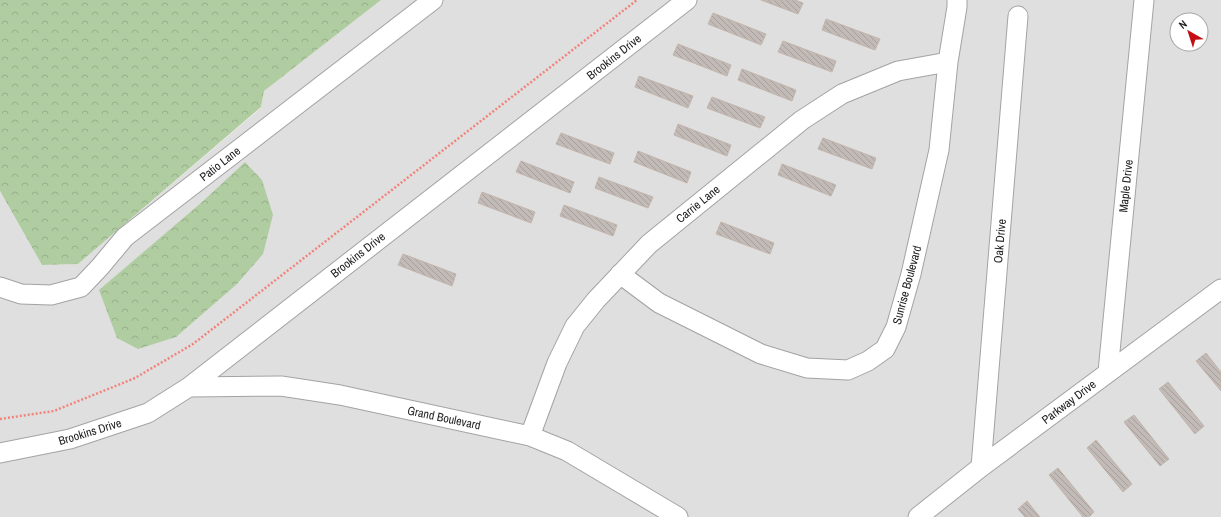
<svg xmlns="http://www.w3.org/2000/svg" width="1221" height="517" font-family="'Archivo Narrow',sans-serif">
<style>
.residential{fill:#e0dfdf;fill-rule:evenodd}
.forest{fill:url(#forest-crowns)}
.building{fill:url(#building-back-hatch);stroke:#c2b5ac}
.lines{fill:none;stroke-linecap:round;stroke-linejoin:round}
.street-casing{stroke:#a3a3a3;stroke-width:21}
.path{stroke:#f1837b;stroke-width:2.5;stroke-dasharray:2 2;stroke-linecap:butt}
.street{stroke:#fff;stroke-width:19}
.labels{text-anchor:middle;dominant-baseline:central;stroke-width:3;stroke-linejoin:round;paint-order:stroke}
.street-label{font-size:12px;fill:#222;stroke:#fff}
</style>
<defs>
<pattern id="forest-crowns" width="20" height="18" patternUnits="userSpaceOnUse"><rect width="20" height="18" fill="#b0cda1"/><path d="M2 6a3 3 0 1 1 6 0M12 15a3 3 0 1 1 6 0" fill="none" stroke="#97b08a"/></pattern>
<pattern id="building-back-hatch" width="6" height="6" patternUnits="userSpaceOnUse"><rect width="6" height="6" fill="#c2bab6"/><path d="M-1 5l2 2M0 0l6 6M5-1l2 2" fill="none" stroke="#a6a09c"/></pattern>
</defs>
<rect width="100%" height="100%" fill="#f1eee9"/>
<path class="residential" d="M381,0H1221V517H0V191L42,265L78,264L261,108L264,91ZM1177,20H1201V44H1177Z"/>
<path class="forest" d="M0,0H381L264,91L261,107L78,264L42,265L0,191Z
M245,162L262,180L273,215L263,254L237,284L176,337L138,349L117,338L99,290L202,202Z"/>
<path class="building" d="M761,0H795L803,3L798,14Z
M713,13L766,34L761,45L708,24Z
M826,19L880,39L875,50L822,30Z
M783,41L836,61L832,72L778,52Z
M678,44L731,65L727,76L673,55Z
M742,69L796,90L792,101L738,80Z
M639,76L693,96L688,108L635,87Z
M712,97L765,117L760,128L707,108Z
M678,124L731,145L727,156L674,135Z
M561,133L614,153L610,164L556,144Z
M823,138L876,158L872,169L818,149Z
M638,151L691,172L687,183L634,162Z
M521,161L574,182L570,193L516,172Z
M782,164L836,185L831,196L778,175Z
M599,177L653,197L648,208L595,188Z
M482,192L535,212L531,223L478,203Z
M564,205L617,225L613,236L560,216Z
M721,222L774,243L770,254L716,234Z
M403,254L456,274L452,286L398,265Z
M1206,353L1221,372V391L1196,361Z
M1168,382L1204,426L1195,434L1159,389Z
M1134,415L1169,459L1160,466L1124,422Z
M1096,440L1132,484L1123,492L1087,448Z
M1058,468L1094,512L1089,517H1083L1049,475Z
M1027,501L1040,517H1025L1018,509Z"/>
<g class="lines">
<g class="street-casing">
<path id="street" d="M620,274L659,303L761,354L807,368L848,370L868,361L885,349L896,327L911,274L939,150L948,62L957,7V0
M0,287L21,294L51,295L81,287L100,267L125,237L433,0
M1108,372L1144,0
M189,387L281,386L340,395L530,436L567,451L678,517
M530,436L557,363L575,326L596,300L649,244L802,120L842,94L898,71L948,62
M0,453L70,439L148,413L189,387L687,0
M981,467L1018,16
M918,517L981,467L1221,289"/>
</g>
<path class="path" d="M0,419L54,411L135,378L193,344L637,0"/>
<use href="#street" class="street"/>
</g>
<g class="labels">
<g class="street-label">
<text transform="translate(614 57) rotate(-38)">Brookins Drive</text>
<text transform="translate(220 164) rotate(-38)">Patio Lane</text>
<text transform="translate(1126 186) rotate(-84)">Maple Drive</text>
<text transform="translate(698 204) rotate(-39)">Carrie Lane</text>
<text transform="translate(1000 241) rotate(-85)">Oak Drive</text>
<text transform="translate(358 255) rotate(-38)">Brookins Drive</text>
<text transform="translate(907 285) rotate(-75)">Sunrise Boulevard</text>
<text transform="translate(1069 402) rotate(-37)">Parkway Drive</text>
<text transform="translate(444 418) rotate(12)">Grand Boulevard</text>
<text transform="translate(90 432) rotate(-17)">Brookins Drive</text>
</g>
</g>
<g transform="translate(1189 32) rotate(321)"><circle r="19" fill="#ffffff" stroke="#a7a7a7"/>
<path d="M0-3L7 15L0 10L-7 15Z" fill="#c50e14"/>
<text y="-6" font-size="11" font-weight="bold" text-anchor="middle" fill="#222222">N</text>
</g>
</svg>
